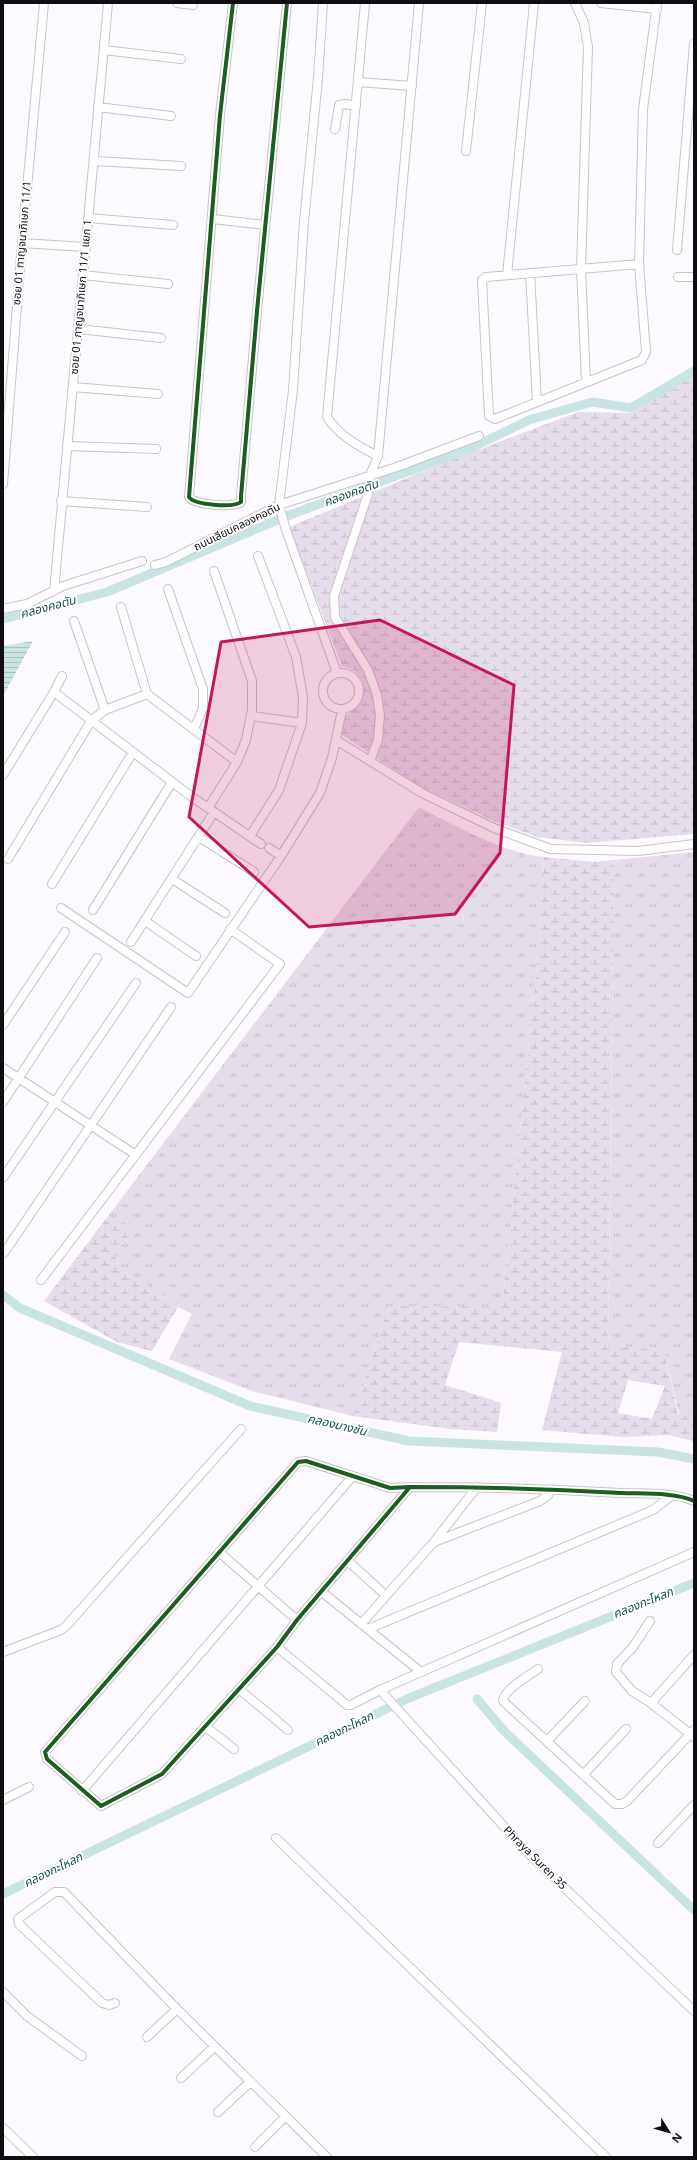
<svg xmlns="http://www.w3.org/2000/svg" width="697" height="2160" font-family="Georgia,'Noto Sans Thai',serif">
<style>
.grass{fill:url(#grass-tufts)}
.wetland{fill:url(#wetland-marsh);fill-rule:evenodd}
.water{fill:url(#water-rules)}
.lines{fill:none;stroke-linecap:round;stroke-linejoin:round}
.canal{stroke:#c9e4e2;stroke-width:9}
.minor-casing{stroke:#c8c5c9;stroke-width:10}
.minor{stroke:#fffeff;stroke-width:8}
.cycleway-casing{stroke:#fff;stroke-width:6}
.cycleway{stroke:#1b5e20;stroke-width:4}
.marked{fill:#c2185b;fill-opacity:0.2;stroke:#c2185b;stroke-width:3;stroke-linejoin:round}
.labels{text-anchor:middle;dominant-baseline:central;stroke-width:4;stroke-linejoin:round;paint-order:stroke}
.street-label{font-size:11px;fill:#100d12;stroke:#fff}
.water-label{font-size:12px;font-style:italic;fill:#184f4b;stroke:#fff}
</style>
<defs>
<pattern id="grass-tufts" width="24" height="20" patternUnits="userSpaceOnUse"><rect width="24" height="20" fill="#e6ddea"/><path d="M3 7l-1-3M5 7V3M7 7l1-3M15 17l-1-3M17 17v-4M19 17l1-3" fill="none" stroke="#c4bcc8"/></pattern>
<pattern id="wetland-marsh" width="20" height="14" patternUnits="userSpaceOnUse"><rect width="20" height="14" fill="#e6ddea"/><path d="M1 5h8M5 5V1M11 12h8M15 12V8" fill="none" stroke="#c4bcc8"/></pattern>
<pattern id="water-rules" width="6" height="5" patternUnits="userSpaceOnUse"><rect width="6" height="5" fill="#c9e4e2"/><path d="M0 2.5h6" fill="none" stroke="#acc2c1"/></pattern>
</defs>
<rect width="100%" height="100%" fill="#fcfafe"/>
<path class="grass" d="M419,807C453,825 506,854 544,857L539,944L502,1308L389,1306L353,1416L252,1391L169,1359L192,1314L178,1307L157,1291L120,1269L113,1252L130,1236L108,1216Z
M694,852V1414H679L664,1350L608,1347L614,860Z"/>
<path class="wetland" d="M694,374V834L587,843L537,837L496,822L419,786L339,733L344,717L359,706L364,690L362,680L355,671L342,666L289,527L436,466L578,412L632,413Z
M544,857L594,862L614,860L608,1346L664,1350L678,1414H694V1441L669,1435L622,1437L542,1430L562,1352L459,1342L445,1385L501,1403L497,1432L450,1429L353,1416L389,1306L502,1307L539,944ZM628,1380L665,1386L652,1419L618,1413Z
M108,1216L132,1227L130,1236L113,1252L120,1269L157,1291L178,1307L152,1351L117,1342L44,1301Z"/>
<path class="water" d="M33,641L3,696V646Z"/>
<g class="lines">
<path class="canal" d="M3,619L107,592L287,516L467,450L529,420L592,402L631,408L694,371
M3,1295L20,1308L250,1406L409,1441L658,1452L694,1459
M477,1699L505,1732L694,1910
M3,1894L409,1698L694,1583"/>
<g class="minor-casing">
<path id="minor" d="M177,3L193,5
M233,3L220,115L189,497C194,505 233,508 241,502V496L257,311L287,3
M323,3L318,78L304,222L293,390L279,505L286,530L337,673
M365,3L327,417C338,435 359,447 378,456
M575,3L584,23L588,47L581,269L586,382
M601,3L657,9
M104,50L181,59
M358,82L412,86
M98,107L171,116
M335,129L339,105L345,104L356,106
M466,151L482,3
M95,161L181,166
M88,218L173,225
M213,219L265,225
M22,243L85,247
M677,250L694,44
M639,264L486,277L482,280L489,416L495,419L642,360L646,352L639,264L643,109L657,3
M530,273L537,401
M83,275L168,284
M507,275L534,3
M678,277H694
M79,329L161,338
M73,387L158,394
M67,446L156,449
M3,484L22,243L44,3
M61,501L147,507
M155,565L166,562L279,505L397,467L479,436
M168,589L203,689V708L194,729
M54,591L108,3
M121,607L147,694L237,762
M3,609L27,604L63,586L142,561
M74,621L105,710
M323 691a18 18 0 1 1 36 0a18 18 0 1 1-36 0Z
M54,692L62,676
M251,716L302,723
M336,740L422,793L494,828L551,849L638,851L694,844
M370,761L378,740L380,715L377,695L368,670L335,617L334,596L368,494L370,475L378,456L419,3
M3,775L54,692L192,797L261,844
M208,808L237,762L246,740L252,710V681L214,571
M250,836L279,790L302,723L303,697L296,657L258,556
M199,837L254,872
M269,848L281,856
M8,859L91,721L105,710L147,694
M172,879L225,913
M52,884L133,752
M61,908L188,993L281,856L320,793L332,758L342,710
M93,910L172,782
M145,921L196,956
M131,942L214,812
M3,1025L65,932
M3,1068L136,1155
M3,1102L97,958
M3,1178L136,983
M4,1253L171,1007
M41,1280L280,964L230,929
M410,1487L297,1620L277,1647L162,1774L101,1806L47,1759L45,1752L298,1462L306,1461L390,1488L410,1487C481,1487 551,1489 621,1493C642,1494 675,1492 694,1501
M434,1542L540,1501L548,1495L551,1489
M219,1552L297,1620
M694,1552L380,1690L530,1855L694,2011
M348,1561L381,1591
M322,1592L421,1672
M650,1621L633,1647L617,1664L616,1672L632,1691L651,1703L694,1737
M361,1624L433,1543L477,1487
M368,1629L653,1510L671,1496
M277,1647L347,1705H351L380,1690
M3,1652L61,1630L67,1625L241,1429
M538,1669C530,1675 503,1690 503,1701L615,1804H622L627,1801L694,1730
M239,1689L288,1730
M651,1703L694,1655
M206,1727L234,1749
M547,1741L585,1701
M583,1775L626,1729
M82,1791L352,1477
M3,1800L29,1787
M276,1838L606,2157
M658,1843L694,1805
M3,1992L27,2016L82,2056
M115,2003L109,2005L102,2003L19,1924L18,1919L55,1892H64L177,2009
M147,2037L177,2009L327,2157
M181,2078L214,2047
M218,2112L249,2083
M3,2128L33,2157
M255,2147L285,2117"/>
</g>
<use href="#minor" class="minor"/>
<g class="cycleway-casing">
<path id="cycleway" d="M233,3L220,115L189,497C194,505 233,508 241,502V496L257,311L287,3
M410,1487L297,1620L277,1647L162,1774L101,1806L47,1759L45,1752L298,1462L306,1461L390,1488L410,1487C481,1487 551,1489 621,1493C642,1494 675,1492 694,1501"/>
</g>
<use href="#cycleway" class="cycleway"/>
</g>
<path class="marked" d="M380,620L514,685L500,853L455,914L309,927L189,817L221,642Z"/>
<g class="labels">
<g class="street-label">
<text transform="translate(22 243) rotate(-85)">ซอย 01 กาญจนาภิเษก 11/1</text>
<text transform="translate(81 297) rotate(-85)">ซอย 01 กาญจนาภิเษก 11/1 แยก 1</text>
<text transform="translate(237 527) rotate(-26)">ถนนเลียบคลองคอตัน</text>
<text transform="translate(535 1858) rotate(45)">Phraya Suren 35</text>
</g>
<g class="water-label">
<text transform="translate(351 493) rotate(-20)">คลองคอตัน</text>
<text transform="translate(48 607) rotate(-15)">คลองคอตัน</text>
<text transform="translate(337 1425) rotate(13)">คลองบางชัน</text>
<text transform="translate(643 1603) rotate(-22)">คลองกะโหลก</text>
<text transform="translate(344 1729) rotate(-26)">คลองกะโหลก</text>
<text transform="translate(53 1870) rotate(-26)">คลองกะโหลก</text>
</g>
</g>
<rect width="697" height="2160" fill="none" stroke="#100d12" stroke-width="8"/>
<g transform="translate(669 2132) rotate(127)" stroke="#ffffff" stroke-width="3" paint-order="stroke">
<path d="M0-3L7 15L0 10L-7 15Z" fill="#100d12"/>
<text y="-6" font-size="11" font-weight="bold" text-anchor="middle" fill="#100d12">N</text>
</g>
</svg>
